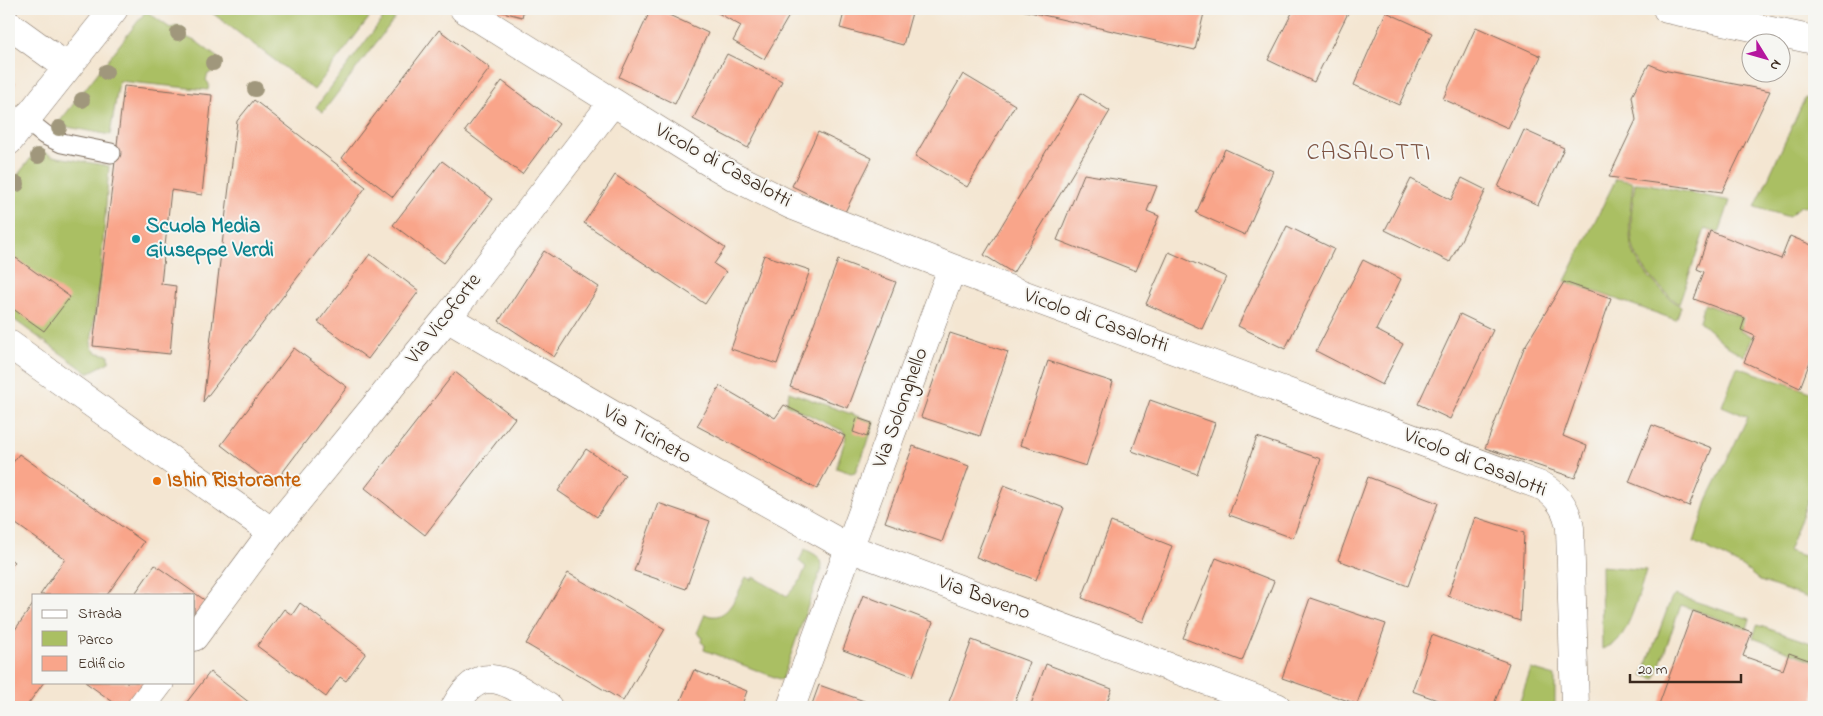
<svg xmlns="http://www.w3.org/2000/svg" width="1823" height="716" font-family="'Indie Flower',sans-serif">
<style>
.green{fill:#aabf63;stroke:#727440}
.building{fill:#f9a58a}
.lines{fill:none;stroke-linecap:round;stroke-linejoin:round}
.service-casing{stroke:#7c6c5d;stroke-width:21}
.minor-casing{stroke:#7c6c5d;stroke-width:29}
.service{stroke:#fff;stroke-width:19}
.minor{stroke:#fff;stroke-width:28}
.tree{fill:#a0977b}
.culture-dot{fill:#0f9aa8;stroke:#f6f6f2;stroke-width:2}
.food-dot{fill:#e8710a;stroke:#f6f6f2;stroke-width:2}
.labels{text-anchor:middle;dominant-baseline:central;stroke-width:4;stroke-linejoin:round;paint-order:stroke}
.street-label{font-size:21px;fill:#3b2a1e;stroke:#f6f6f2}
.culture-label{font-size:21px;font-weight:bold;fill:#0d838f;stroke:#f6f6f2;text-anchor:start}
.food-label{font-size:21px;font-weight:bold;fill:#c56008;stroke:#f6f6f2;text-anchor:start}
.quarter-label{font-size:24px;letter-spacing:1px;fill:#7e5544;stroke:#f6f6f2}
</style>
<rect width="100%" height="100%" fill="#f6f6f2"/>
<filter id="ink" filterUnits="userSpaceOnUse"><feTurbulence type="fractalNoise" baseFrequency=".02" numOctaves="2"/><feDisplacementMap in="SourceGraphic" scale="10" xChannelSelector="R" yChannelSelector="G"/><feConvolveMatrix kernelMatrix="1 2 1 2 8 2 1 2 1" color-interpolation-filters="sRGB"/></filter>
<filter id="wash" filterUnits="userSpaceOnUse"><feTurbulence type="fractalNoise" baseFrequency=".0096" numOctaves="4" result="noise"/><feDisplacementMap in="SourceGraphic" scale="20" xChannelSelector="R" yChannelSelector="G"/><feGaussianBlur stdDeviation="1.12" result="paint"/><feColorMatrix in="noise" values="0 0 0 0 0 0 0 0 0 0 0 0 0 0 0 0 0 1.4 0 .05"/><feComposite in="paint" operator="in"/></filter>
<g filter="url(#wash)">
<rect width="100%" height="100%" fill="#f4e6d2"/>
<path class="green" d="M207,9H373L375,10L314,90Z
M390,9H402L323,112L316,107Z
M146,11L170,28L179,26L184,30L186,37L197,42L218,58L212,72L208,74L206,80L209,84L208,90L119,81L110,135L57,125Z
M1805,98L1814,100V206H1800L1789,217L1755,207Z
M38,149L52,156L109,166L101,269L91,343C92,354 100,353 109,355V362L88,373L9,316V186Z
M1616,179L1633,182C1631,203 1628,224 1631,244C1635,266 1664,295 1681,307L1676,320L1565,281Z
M1635,183L1648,184L1730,201L1719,233L1705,229L1679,304C1663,292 1638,266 1633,246C1629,226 1632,203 1635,183Z
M1704,304L1743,318L1740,331L1753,337L1744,356L1727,346L1699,321Z
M1737,367L1814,393V486L1788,551L1814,559V600L1760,581L1743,567L1694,542L1708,498L1748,417L1722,406Z
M789,392L874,422L867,445L855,472L851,473L836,468L846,437L843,431L786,404Z
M805,549C813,554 822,556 822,566L782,680L704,650L705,645L701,642L702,637L697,633L705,614C728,625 737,593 746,577L751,580L753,577L787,596L800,581L806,567L799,561Z
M1601,566L1646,570C1641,587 1630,630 1616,642C1612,645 1607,647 1602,649Z
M1675,595L1750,619L1747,629L1681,605L1655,679L1643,675L1671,599Z
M1757,625L1814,644V661L1753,638Z
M1531,669L1555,676V707H1518Z"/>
<g id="blocks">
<path class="building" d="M491,9H524L522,17Z
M620,9H633L631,13Z
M651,9H656L708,33L675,104L619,77Z
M711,9H793L764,59L733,41L741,26Z
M845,9H913L903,45L840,28Z
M1017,9H1205L1195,50Z
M1294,9H1350L1314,82L1268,60Z
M1386,12L1432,33L1399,105L1354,85Z
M1476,27L1541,56L1508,128L1443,99Z
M439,30L490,68L393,197L342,158Z
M727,54L782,81L748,148L693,119Z
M1649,64L1663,70L1770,91L1722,192L1609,177L1636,120L1632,96Z
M963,74L1015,105L967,187L915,156Z
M9,78L16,83L9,92Z
M502,81L559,124L522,174L465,131Z
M124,86L212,95L202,195L171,190L161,284L176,286L170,354L93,346Z
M1081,93L1110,111L1013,273L984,255Z
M254,100L366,187L203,402L237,121Z
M1524,130L1564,148L1538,205L1498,187Z
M818,132L872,158L845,212L792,186Z
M1225,149L1273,171L1245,235L1196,213Z
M442,161L493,199L444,263L393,225Z
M1084,174L1157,186L1147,211L1159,216L1136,271L1057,240Z
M615,175L725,248L714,264L726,272L705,304L584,223Z
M1462,178L1486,190L1450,262L1385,230L1411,179L1451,200Z
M1287,226L1334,249L1285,349L1238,326Z
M1710,231L1781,259L1790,236L1814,246V351L1800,388L1744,362L1755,336L1741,330L1745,318L1694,299L1704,272L1697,269Z
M544,251L599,287L554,357L499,321Z
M1169,252L1226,277L1202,329L1146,304Z
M370,254L419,291L368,359L318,322Z
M764,255L810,270L777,364L731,349Z
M16,258L70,297L44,331L9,306V267Z
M838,260L896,282L848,408L790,387Z
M1363,260L1401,279L1376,330L1403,344L1382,385L1316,351Z
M1564,282L1611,298L1563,436L1587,446L1575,478L1485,448L1524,348Z
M1460,314L1493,330L1450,419L1418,404Z
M950,333L1008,352L980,436L921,417Z
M294,348L347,387L273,485L221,445Z
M1048,361L1113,382L1086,466L1020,445Z
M455,372L515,418L425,535L365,488Z
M720,386L775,418L784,405L845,436L817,489L697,426Z
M1150,400L1215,423L1197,474L1132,451Z
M857,418L872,423L867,437L853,432Z
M1652,425L1712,448L1689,506L1629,482Z
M1257,437L1321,459L1293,538L1229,515Z
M913,446L969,466L942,542L885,522Z
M586,449L625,475L597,517L558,491Z
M19,454L144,542L107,595H40L65,559L9,519V468Z
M1368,477L1438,503L1408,586L1338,560Z
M1004,485L1064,508L1036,580L976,557Z
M658,503L710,521L686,589L634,571Z
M1475,517L1524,533L1520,621L1448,596Z
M1111,522L1172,546L1143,622L1082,598Z
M9,558L14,562L9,569Z
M1216,558L1274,581L1242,661L1183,638Z
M155,565L206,601L194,618V595H134Z
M568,573L665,629L623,701L526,644Z
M863,595L933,622L913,676L843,650Z
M1310,598L1386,624L1357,704L1282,678Z
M34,603V682H44L26,707H9V638Z
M300,603L366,653L346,681L340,677L326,697L257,646L284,609L292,615Z
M1693,611L1752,632L1743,656L1783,670L1789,653L1814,662V707H1658Z
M1432,635L1509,663L1493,707H1457L1412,691Z
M972,640L1030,662L1013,707H947Z
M1046,664L1112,689L1105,707H1030Z
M694,670L747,691L741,707H678Z
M210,672L255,707H183Z
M85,682H148L130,707H120Z
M819,685L881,707H811Z"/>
</g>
</g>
<g filter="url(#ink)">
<use href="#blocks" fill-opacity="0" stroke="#7c6c5d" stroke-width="1"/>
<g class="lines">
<g class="service-casing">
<path id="service" d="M26,120L45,135L62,143L111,153"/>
</g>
<g class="minor-casing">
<path id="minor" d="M464,9L704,159L733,176L791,205L952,268L1544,487C1559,497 1567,509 1570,528L1575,707
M1667,9L1814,40
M9,25L67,67
M9,141L114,9
M447,318L673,450L849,548L1277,707
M9,344L272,532L447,318L613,102
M194,637L272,532
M141,707L160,682
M455,707C482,656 512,686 548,707
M791,707L952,268"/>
</g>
<use href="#service" class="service"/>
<use href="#minor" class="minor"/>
</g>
<g class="tree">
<circle cx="178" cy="33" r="8"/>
<circle cx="213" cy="63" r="8"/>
<circle cx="106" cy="72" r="8"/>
<circle cx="255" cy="89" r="8"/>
<circle cx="82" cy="100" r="8"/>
<circle cx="59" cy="128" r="8"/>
<circle cx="38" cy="156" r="8"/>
<circle cx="17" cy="184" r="8"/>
</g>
</g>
<circle class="culture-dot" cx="136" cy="239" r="5"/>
<circle class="food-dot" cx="157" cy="481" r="5"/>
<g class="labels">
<g class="street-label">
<text transform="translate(723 166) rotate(29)">Vicolo di Casalotti</text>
<text transform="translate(444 319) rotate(-52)">Via Vicoforte</text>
<text transform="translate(1096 321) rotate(20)">Vicolo di Casalotti</text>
<text transform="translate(901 408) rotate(-70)">Via Solonghello</text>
<text transform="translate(647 435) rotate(30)">Via Ticineto</text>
<text transform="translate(1475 463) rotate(22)">Vicolo di Casalotti</text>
<text transform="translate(984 598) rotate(20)">Via Baveno</text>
</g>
<g class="culture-label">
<text x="146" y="227">Scuola Media<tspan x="146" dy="24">Giuseppe Verdi</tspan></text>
</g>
<g class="food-label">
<text x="167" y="481">Ishin Ristorante</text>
</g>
<g class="quarter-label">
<text x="1369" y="153">CASALOTTI</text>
</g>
</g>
<rect width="1823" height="716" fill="none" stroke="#f6f6f2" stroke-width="30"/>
<rect x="32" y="594" width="162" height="90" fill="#f6f6f2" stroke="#aba49d"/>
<rect x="42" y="610" width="25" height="8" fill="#ffffff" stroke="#aba49d"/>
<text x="78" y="618" font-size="15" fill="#3b2a1e">Strada</text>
<rect x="42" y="631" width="25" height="15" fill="#aabf63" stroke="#aba49d"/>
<text x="78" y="644" font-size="15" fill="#3b2a1e">Parco</text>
<rect x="42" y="656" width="25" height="15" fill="#f9a58a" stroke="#aba49d"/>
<text x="78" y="668" font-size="15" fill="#3b2a1e">Edificio</text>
<g transform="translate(1766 58) rotate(127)"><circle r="24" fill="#f6f6f2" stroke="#aba49d"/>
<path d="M0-4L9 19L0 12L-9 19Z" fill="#b5179e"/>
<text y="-8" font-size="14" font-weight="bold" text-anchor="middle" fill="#3b2a1e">N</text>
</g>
<path d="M1630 674v8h111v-8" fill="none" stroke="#3b2a1e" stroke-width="2.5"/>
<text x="1638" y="674" font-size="15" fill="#3b2a1e" stroke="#f6f6f2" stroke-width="4" paint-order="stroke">20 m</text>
</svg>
